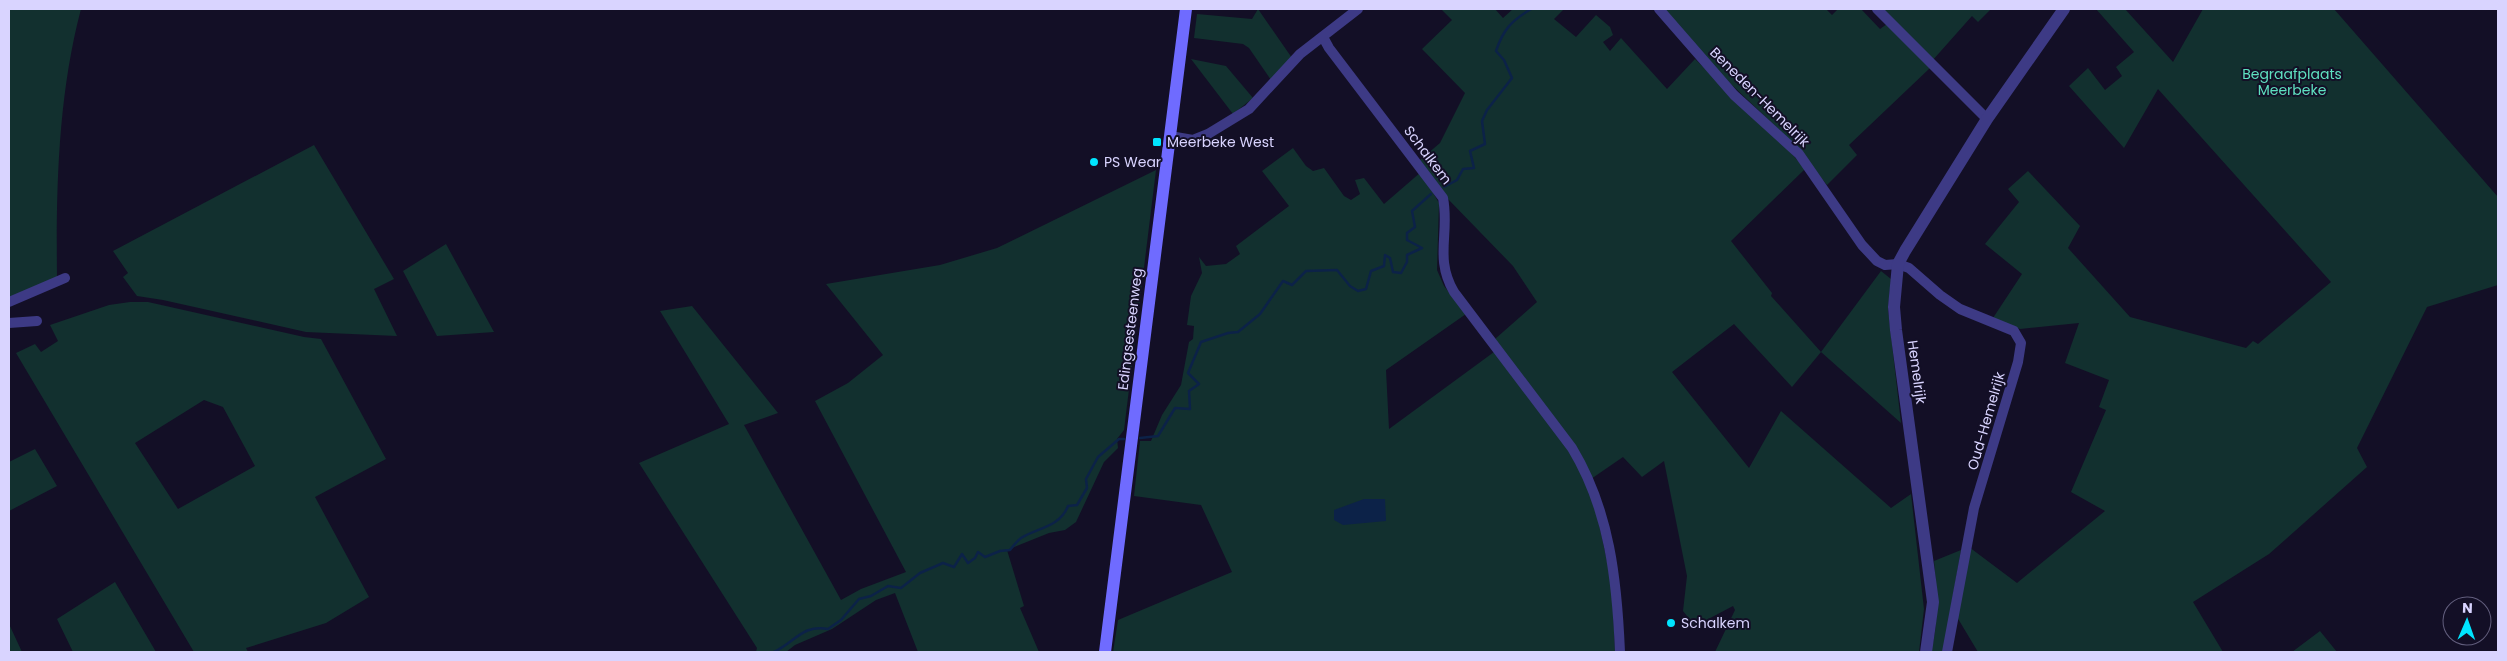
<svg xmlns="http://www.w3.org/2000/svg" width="2507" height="661" font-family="Poppins,sans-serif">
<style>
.green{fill:#12302f;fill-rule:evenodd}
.water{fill:#0c2248}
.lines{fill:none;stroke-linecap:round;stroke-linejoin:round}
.stream{stroke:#0c2248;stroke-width:2.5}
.minor{stroke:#3d3a85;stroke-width:10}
.tertiary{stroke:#3d3a85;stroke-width:12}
.secondary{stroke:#6f6bff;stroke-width:12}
.poi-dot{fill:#00e5ff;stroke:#130f26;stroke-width:2}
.labels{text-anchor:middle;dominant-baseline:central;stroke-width:4;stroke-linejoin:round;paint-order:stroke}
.park-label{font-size:14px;fill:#5fe0c0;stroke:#130f26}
.street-label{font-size:14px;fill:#d9d4ff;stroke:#130f26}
.poi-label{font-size:14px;fill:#d9d4ff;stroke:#130f26;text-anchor:start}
</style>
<rect width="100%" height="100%" fill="#130f26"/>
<path class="green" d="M9,9H81C58,96 56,189 57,278L9,299Z
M1258,9L1292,58L1271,80L1249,48L1243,44L1194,38L1197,14L1252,19Z
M1441,9H1495L1503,18L1513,9H1564L1554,19L1576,37L1596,15L1610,27L1613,35L1603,42L1610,51L1621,38L1667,89L1695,59L1792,154L1805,169L1731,241L1772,293L1771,296L1821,352L1881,271L1891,279L1888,309L1901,423L1821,352L1792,387L1734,324L1672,372L1749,468L1781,411L1891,508L1911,494L1924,609L1919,652H1715L1735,610L1733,606L1695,626L1683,611L1687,576L1664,461L1642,477L1623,457L1591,479L1495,339L1537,302L1513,266L1447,198L1420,160L1440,143L1465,93L1422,49L1452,20Z
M1664,9H1826L1832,15L1838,9H1861L1880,29L1887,24L1930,68L1849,145L1857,155L1827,185L1787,137L1716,70Z
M1882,9H1991L1978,22L1972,16L1932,61Z
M2096,9H2125L2173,62L2203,9H2334L2498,197V285L2427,307L2357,448L2367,467L2269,554L2193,602L2223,652H1978L1957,617L1969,547L2017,583L2105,511L2071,492L2106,410L2099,407L2109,380L2065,363L2079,323L2020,329L1993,318L2022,274L1985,244L2019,202L2008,189L2028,171L2080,226L2068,248L2130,317L2246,348L2253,341L2258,344L2331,282L2158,89L2124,148L2069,86L2088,68L2105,90L2122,76L2116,67L2134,52Z
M1191,59L1226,66L1253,98L1233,114Z
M314,145L394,279L374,289L397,336L306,332L163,300L137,296L123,277L128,273L113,251Z
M1293,148L1306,166L1313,171L1324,168L1344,196L1351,200L1360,194L1355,180L1364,178L1384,204L1421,172L1439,203L1437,270L1444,286L1466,314L1386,370L1389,429L1494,352L1570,451L1587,486L1598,519L1612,585L1615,652H1113L1118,620L1232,572L1201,505L1134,496L1140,441H1151L1162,415L1181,385L1189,342L1193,339L1194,326L1187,325L1191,296L1202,273L1199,257L1206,266L1226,264L1240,254L1236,246L1289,206L1262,171Z
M1156,170L1124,430L1117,439L1118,448L1104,462L1076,522L1065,530L1049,533L1007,550L1024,606L1020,608L1039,652H918L895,593L876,600L832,629L795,645L786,652H756L757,648L639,463L729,424L660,311L692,306L778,413L744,425L841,600L861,589L906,572L815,401L848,383L883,355L826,284L940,265L997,248Z
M446,244L494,332L437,336L403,271Z
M130,302H148L304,337L321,339L386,459L315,497L369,597L326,623L246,648L248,652H194L16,353L35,344L41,352L58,341L50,325L109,305ZM204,400L223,407L255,466L178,509L135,443Z
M35,449L57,486L9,511V462Z
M1961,550L1943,652H1931C1939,622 1937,593 1934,561Z
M115,582L156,652H73L57,619Z
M9,624L22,652H9Z
M2320,631L2337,652H2292Z"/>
<path class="water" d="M1364,499H1385L1386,521L1343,525L1334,520V510Z"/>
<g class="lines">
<path class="stream" d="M1444,187L1457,180L1463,169L1474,168L1470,151L1485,144L1482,121L1487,110L1512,78L1504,60L1496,51C1503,30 1511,21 1531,9
M1140,438L1158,436L1175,408L1190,409L1189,391L1199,384L1188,373L1201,342L1228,333L1238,332L1260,314L1283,281L1292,285L1306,271L1337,270L1350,286L1358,291L1366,289L1371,271L1384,266L1385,255L1390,258L1393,272L1401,273L1407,262V255L1422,248L1407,240V233L1415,227L1412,211L1431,194
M774,652C795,642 803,624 828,629L841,620L859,599L871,596L888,586L901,588L920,573L943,563L954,567L962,554L968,563L975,558L978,552L985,557L1000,551L1010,550C1013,546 1017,541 1021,538C1037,528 1060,527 1068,506L1077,505L1087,488L1086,479L1098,457L1119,439H1124"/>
<path class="minor" d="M1659,9L1734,95L1799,154L1862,245L1877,261L1885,265L1898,264L1909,268L1940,295L1960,309L2014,331L2021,343L2018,362L1974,508L1947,652
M1877,9L1987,119
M1323,37L1329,48L1443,198C1450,233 1434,258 1454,292L1572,448C1610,511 1617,581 1620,652
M1170,136L1193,140L1208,134L1249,109L1300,54L1358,9
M9,302L65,278
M9,323L37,321"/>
<path class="tertiary" d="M1926,652L1933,602L1896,330L1894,307L1898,264L1905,251L1987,119L2064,9"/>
<path class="secondary" d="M1105,652L1186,9"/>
</g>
<g class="poi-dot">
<rect x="1152" y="137" width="10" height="10" rx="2.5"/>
<circle cx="1094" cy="162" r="5"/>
<circle cx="1671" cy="623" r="5"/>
</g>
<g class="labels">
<g class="park-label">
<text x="2292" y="74">Begraafplaats<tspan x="2292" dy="16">Meerbeke</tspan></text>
</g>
<g class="street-label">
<text transform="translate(1760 97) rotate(45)">Beneden-Hemelrijk</text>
<text transform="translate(1428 155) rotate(53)">Schalkem</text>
<text transform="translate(1130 329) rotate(-83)">Edingsesteenweg</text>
<text transform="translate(1917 372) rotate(82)">Hemelrijk</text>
<text transform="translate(1986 421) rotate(-74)">Oud-Hemelrijk</text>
</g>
<g class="poi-label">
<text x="1167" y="142">Meerbeke West</text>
<text x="1104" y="162">PS Wear</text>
<text x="1681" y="623">Schalkem</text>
</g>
</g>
<rect width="2507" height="661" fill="none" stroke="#d9d4ff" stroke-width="20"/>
<g transform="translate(2467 621) rotate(2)"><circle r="24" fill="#130f26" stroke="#625e7d"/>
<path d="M0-4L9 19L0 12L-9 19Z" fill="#00e5ff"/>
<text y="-8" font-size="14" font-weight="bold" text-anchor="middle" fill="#d9d4ff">N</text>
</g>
</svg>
